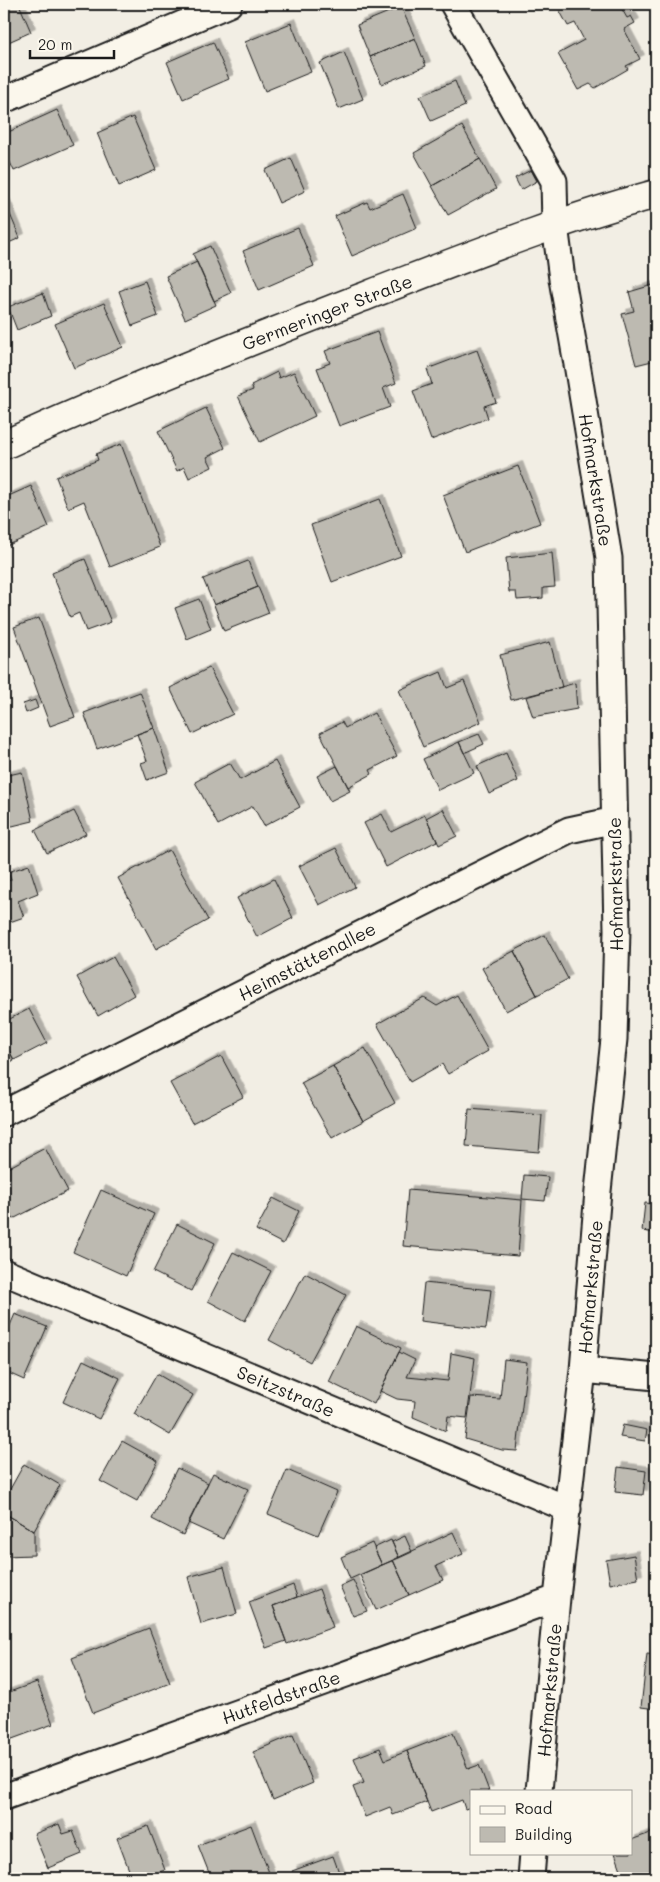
<svg xmlns="http://www.w3.org/2000/svg" width="660" height="1882" font-family="Mali,sans-serif">
<style>
.building{fill:#bdbab1;stroke:#1c1c1c;filter:url(#shadow)}
.lines{fill:none;stroke-linecap:round;stroke-linejoin:round}
.street-casing{stroke:#1c1c1c;stroke-width:29}
.secondary-casing{stroke:#1c1c1c;stroke-width:31}
.street{stroke:#fbf7ec;stroke-width:25}
.secondary{stroke:#fbf7ec;stroke-width:28}
.labels{text-anchor:middle;dominant-baseline:central;stroke-width:4;stroke-linejoin:round;paint-order:stroke}
.street-label{font-size:18px;fill:#1c1c1c;stroke:#fbf7ec}
</style>
<defs>
<filter id="shadow"><feDropShadow dx="4.5" dy="-4.5" stdDeviation="0" flood-color="#0004"/></filter>
</defs>
<rect width="100%" height="100%" fill="#f2eee4"/>
<filter id="ink" filterUnits="userSpaceOnUse"><feTurbulence type="fractalNoise" baseFrequency=".02" numOctaves="2"/><feDisplacementMap in="SourceGraphic" scale="10" xChannelSelector="R" yChannelSelector="G"/><feConvolveMatrix kernelMatrix="1 2 1 2 8 2 1 2 1" color-interpolation-filters="sRGB"/></filter>
<g filter="url(#ink)">
<path class="building" d="M4,4H19L31,32L4,44Z
M556,4H619L627,18L631,16L635,23L624,29L640,59L626,66L628,69L595,88L590,84L578,90L558,54L584,40L575,23L568,26Z
M401,7L415,38L370,57L357,25Z
M291,23L311,72L265,91L245,42Z
M415,38L426,66L382,84L370,57Z
M213,42L229,79L183,99L167,62Z
M344,52L363,99L339,109L320,63Z
M455,81L465,106L431,121L420,96Z
M57,110L73,145L14,171L4,149V134Z
M133,117L156,170L119,186L97,133Z
M462,126L480,159L432,186L414,153Z
M291,158L305,191L279,203L265,170Z
M480,159L496,189L448,215L432,186Z
M531,170L537,181L521,190L515,178Z
M403,194L417,228L352,256L335,216L367,202L370,208Z
M4,200L20,238L4,245Z
M298,228L314,266L259,290L243,251Z
M210,246L231,293L214,301L193,254Z
M197,262L216,305L185,319L166,276Z
M145,281L158,316L132,326L119,291Z
M656,284V360L636,365L622,314L634,311L629,292Z
M43,293L51,316L17,330L8,307Z
M104,303L123,347L74,368L55,324Z
M377,332L396,383L383,388L390,407L339,426L317,368L330,363L325,351Z
M477,350L496,402L484,406L488,418L431,440L413,391L432,384L427,369Z
M277,372L279,378L294,372L315,416L260,442L238,396L253,390L251,385Z
M206,408L225,448L207,457L212,467L189,478L184,467L177,471L158,431Z
M121,444L160,547L110,567L84,501L68,508L56,477L98,460L96,454Z
M518,466L540,523L465,552L443,495Z
M31,486L49,527L4,547V498Z
M380,499L401,556L332,582L311,525Z
M552,553L555,587L543,588V598L517,600L516,592H509L506,558Z
M85,559L111,622L86,631L79,613L70,617L52,573Z
M248,561L258,587L214,605L203,579Z
M258,587L269,613L224,631L214,605Z
M199,599L211,629L187,639L175,608Z
M39,618L75,717L50,726L14,627Z
M550,642L562,687L511,700L500,655Z
M209,668L233,714L192,734L170,688Z
M441,672L447,688L464,681L481,722L423,747L399,690Z
M575,683L577,709L533,717L526,697Z
M140,692L154,728L97,749L84,713Z
M35,700L38,708L26,713L23,704Z
M374,713L397,756L370,770L372,774L348,787L320,733L342,722L345,728Z
M154,728L169,772L147,780L141,763L147,761L137,734Z
M479,734L484,744L464,753L459,742Z
M459,742L474,773L438,790L423,759Z
M506,753L518,781L489,794L477,766Z
M275,761L300,807L264,826L253,806L218,825L195,782L230,763L240,780Z
M337,766L350,791L330,801L317,776Z
M22,772L33,821L4,828V776Z
M443,809L457,836L439,845L426,818Z
M74,811L86,834L47,853L35,830Z
M382,814L391,832L425,815L437,841L386,867L364,823Z
M336,848L355,887L319,905L299,866Z
M169,850L208,920L156,949L118,878Z
M29,865L38,893L18,901L24,917L4,924V882L11,880L8,872Z
M274,879L293,918L257,937L237,898Z
M545,935L568,979L537,995L514,951Z
M514,951L537,995L506,1011L482,968Z
M113,957L134,995L98,1016L77,977Z
M457,995L488,1051L448,1074L442,1064L410,1082L377,1024L424,998L437,1006Z
M29,1009L47,1043L14,1060L4,1041V1022Z
M4,1041L14,1060L4,1066Z
M365,1048L395,1103L363,1121L333,1066Z
M221,1056L243,1097L192,1123L170,1083Z
M333,1066L363,1121L332,1138L301,1083Z
M469,1109L542,1115L539,1152L466,1146Z
M45,1148L68,1191L13,1219L4,1200V1170Z
M524,1175L548,1177L545,1201L522,1199Z
M101,1190L154,1214L126,1276L73,1252Z
M408,1190L522,1200L518,1256L403,1246Z
M273,1198L299,1211L283,1244L256,1230Z
M645,1203L656,1204V1233L642,1231Z
M177,1224L215,1243L191,1291L153,1272Z
M233,1252L271,1271L245,1321L208,1301Z
M305,1273L346,1295L310,1362L269,1340Z
M424,1283L491,1290L486,1329L420,1321Z
M15,1314L47,1327L24,1380L4,1371V1339Z
M356,1326L401,1348L374,1404L329,1382Z
M399,1352L415,1360L407,1377L448,1381L451,1353L475,1358L467,1418L448,1416L446,1431L413,1417L415,1401L397,1399L380,1391Z
M504,1359L527,1362L517,1451L502,1450L465,1439L471,1397L500,1399Z
M83,1360L120,1378L99,1419L63,1402Z
M157,1374L193,1395L170,1435L134,1414Z
M623,1425L647,1430L645,1441L620,1437Z
M122,1441L158,1461L137,1501L100,1481Z
M24,1464L60,1485L34,1531L4,1513V1500Z
M618,1467L646,1471L643,1495L615,1492Z
M177,1468L208,1483L183,1535L152,1519Z
M287,1470L337,1492L318,1535L268,1514Z
M213,1473L248,1489L223,1539L188,1523Z
M4,1513L34,1531V1555L4,1556Z
M656,1527V1555L652,1554Z
M453,1532L463,1554L436,1566L443,1580L409,1595L393,1560Z
M405,1536L412,1552L399,1558L392,1542Z
M391,1540L399,1558L382,1565L374,1548Z
M372,1543L382,1565L350,1579L341,1557Z
M634,1555L638,1579L610,1584L606,1560Z
M393,1560L409,1595L376,1610L360,1575Z
M224,1567L237,1614L201,1624L188,1577Z
M353,1580L367,1611L353,1616L340,1586Z
M293,1585L297,1597L273,1606L286,1641L266,1648L249,1602Z
M319,1589L333,1627L287,1644L273,1606Z
M149,1628L170,1683L93,1713L72,1658Z
M647,1654L656,1655V1709L641,1707Z
M37,1682L53,1724L4,1742V1694Z
M453,1733L468,1769L479,1765L489,1791H471V1807L465,1809L462,1800L431,1812L407,1751Z
M293,1735L313,1783L273,1800L253,1752Z
M380,1748L385,1760L407,1751L427,1802L393,1815L390,1807L365,1817L353,1787L364,1783L354,1758Z
M59,1824L63,1834L73,1831L82,1854L48,1868L34,1834Z
M251,1825L271,1878H211L198,1845Z
M148,1826L165,1870L143,1878H132L117,1838Z
M656,1831V1878H624L615,1853H631V1840Z
M333,1856L341,1878H295L292,1871Z"/>
<g class="lines">
<g class="street-casing">
<path id="street" d="M453,4L554,181L555,225L562,279L578,370L609,558L617,930L614,1039L598,1191L583,1370L557,1598L539,1791
M4,100L229,4
M4,1113L569,830L615,820
M4,1272L568,1509
M583,1370L656,1377
M4,1797L557,1598
M531,1878L533,1853"/>
</g>
<g class="secondary-casing">
<path id="secondary" d="M4,445C124,390 248,342 371,294C465,258 559,220 656,194"/>
</g>
<use href="#street" class="street"/>
<use href="#secondary" class="secondary"/>
</g>
</g>
<g class="labels">
<g class="street-label">
<text transform="translate(327 312) rotate(-21)">Germeringer Straße</text>
<text transform="translate(596 480) rotate(81)">Hofmarkstraße</text>
<text transform="translate(615 884) rotate(-91)">Hofmarkstraße</text>
<text transform="translate(307 961) rotate(-27)">Heimstättenallee</text>
<text transform="translate(590 1287) rotate(-85)">Hofmarkstraße</text>
<text transform="translate(286 1391) rotate(23)">Seitzstraße</text>
<text transform="translate(549 1690) rotate(-85)">Hofmarkstraße</text>
<text transform="translate(281 1697) rotate(-20)">Hutfeldstraße</text>
</g>
</g>
<rect width="660" height="1882" fill="none" stroke="#fbf7ec" stroke-width="20"/>
<rect x="10" y="10" width="640" height="1862" fill="none" stroke="#1c1c1c" stroke-width="2" filter="url(#ink)"/>
<rect x="470" y="1790" width="162" height="65" fill="#fbf7ec" stroke="#a29f99"/>
<rect x="480" y="1806" width="25" height="8" fill="#fbf7ec" stroke="#a29f99"/>
<text x="515" y="1814" font-size="15" fill="#1c1c1c">Road</text>
<rect x="480" y="1827" width="25" height="15" fill="#bdbab1" stroke="#a29f99"/>
<text x="515" y="1840" font-size="15" fill="#1c1c1c">Building</text>
<path d="M30 50v8h84v-8" fill="none" stroke="#1c1c1c" stroke-width="2.5"/>
<text x="38" y="50" font-size="15" fill="#1c1c1c" stroke="#fbf7ec" stroke-width="4" paint-order="stroke">20 m</text>
</svg>
